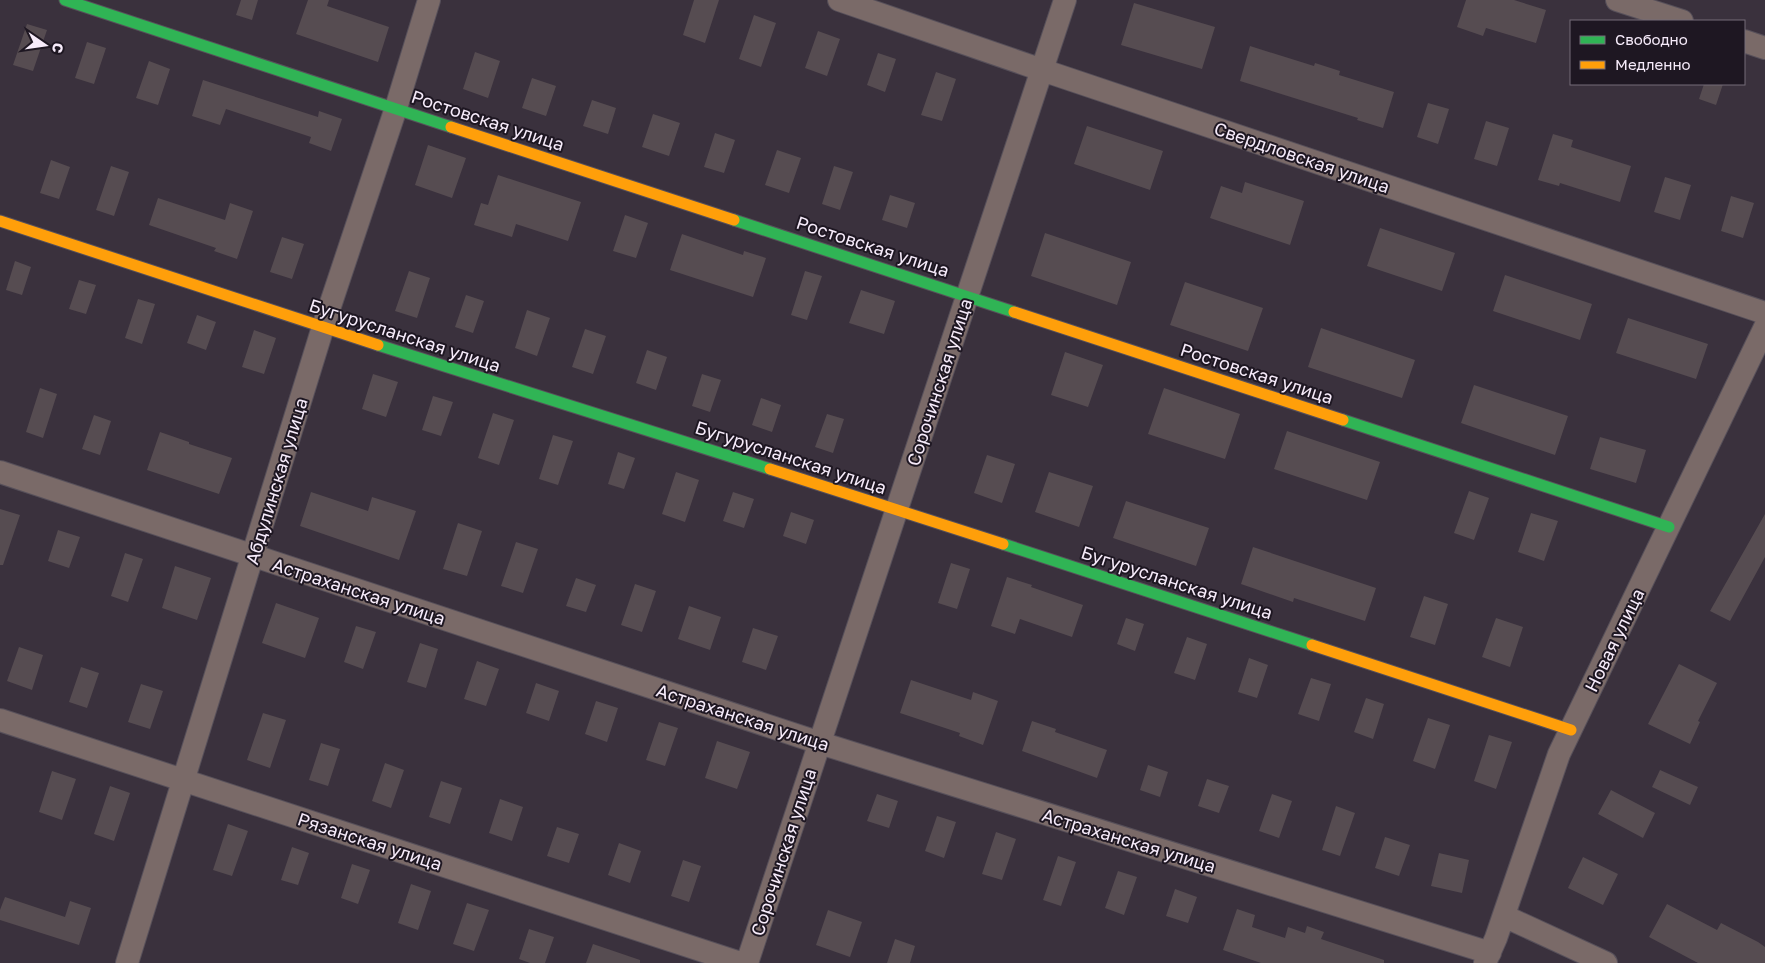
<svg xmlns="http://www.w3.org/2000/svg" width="1765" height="963" font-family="'Golos Text',sans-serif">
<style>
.building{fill:#564c51}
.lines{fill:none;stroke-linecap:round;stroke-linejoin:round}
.street-casing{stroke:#57505a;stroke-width:24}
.fast-casing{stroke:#57505a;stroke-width:13}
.slow-casing{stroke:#57505a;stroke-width:13}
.street{stroke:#7a6a68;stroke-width:22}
.fast{stroke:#30b455;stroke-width:11}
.slow{stroke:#ff9f0a;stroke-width:11}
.labels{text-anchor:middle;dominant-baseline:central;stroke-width:4;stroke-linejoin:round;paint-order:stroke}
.street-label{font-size:18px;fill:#f6ebfa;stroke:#1e1722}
</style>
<rect width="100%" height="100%" fill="#3a313d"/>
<path class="building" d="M241,0H258L252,20L236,15Z
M308,0H329L327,6L389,27L378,62L296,34Z
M694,0H719L705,43L683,35Z
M1466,0H1514L1546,10L1536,43L1486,28L1483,36L1457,27Z
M1134,3L1215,27L1202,69L1121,45Z
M754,15L776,23L761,67L739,59Z
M27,24L47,30L33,71L13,65Z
M818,31L840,39L827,76L805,68Z
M87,42L106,48L94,84L75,78Z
M1250,46L1314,66L1315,63L1340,71L1339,75L1394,92L1383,128L1357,120L1358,118L1240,81Z
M475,52L500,61L488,98L463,89Z
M878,53L896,59L885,92L867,85Z
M149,61L170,69L158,105L136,98Z
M936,72L956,79L942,121L921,115Z
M532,78L556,86L546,116L522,108Z
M203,80L318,117L319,111L342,119L331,151L309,143L311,137L226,109L220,125L192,116Z
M1704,84H1723L1716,105L1699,99Z
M592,100L616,108L608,134L583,126Z
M1428,103L1449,109L1438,144L1417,137Z
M653,114L680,123L669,156L642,147Z
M1486,121L1509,128L1497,166L1474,159Z
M1087,126L1163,151L1150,190L1074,164Z
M715,133L735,140L724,173L704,167Z
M1553,134L1573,140L1571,147L1631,166L1620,202L1560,183L1559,186L1538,180Z
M428,145L466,158L452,198L415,185Z
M777,150L801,158L789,193L765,185Z
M51,160L70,167L59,199L40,193Z
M111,166L129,172L114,216L96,210Z
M834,166L853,172L840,210L822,204Z
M498,175L581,202L568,241L516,224L512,237L474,225L481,203L488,205Z
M1665,177L1691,185L1680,220L1654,212Z
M1245,182L1304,201L1290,245L1210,218L1221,186L1242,193Z
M890,195L915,203L907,228L882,220Z
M1731,196L1754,203L1743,238L1721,231Z
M158,198L225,220L230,203L253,211L237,259L214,251L216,248L149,225Z
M625,215L648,223L636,258L613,251Z
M1380,228L1455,253L1442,291L1367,266Z
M1045,233L1131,262L1117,305L1031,276Z
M682,234L743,255L744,251L766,258L753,297L670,270Z
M282,237L304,244L292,279L270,272Z
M15,261L31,267L22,295L6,290Z
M409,271L430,278L417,318L395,311Z
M805,271L822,276L807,320L791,315Z
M1505,275L1592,304L1580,340L1493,311Z
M79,280L96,285L86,314L69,309Z
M1185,282L1263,308L1248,351L1170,325Z
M861,290L895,301L884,334L849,323Z
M466,295L484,301L473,333L455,327Z
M138,299L155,304L142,344L125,338Z
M527,310L550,318L537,356L515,348Z
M197,315L216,322L206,350L187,343Z
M1628,318L1708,344L1696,379L1616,353Z
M1321,328L1415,360L1402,398L1308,367Z
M585,329L606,336L593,374L572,367Z
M254,330L276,338L264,374L242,367Z
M647,350L667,357L656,390L636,383Z
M1065,352L1103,365L1088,407L1051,395Z
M373,374L398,382L386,417L362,409Z
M702,374L721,380L710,412L692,406Z
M1474,385L1568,416L1555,455L1461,423Z
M40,388L57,394L43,438L26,432Z
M1164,388L1240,414L1225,459L1148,434Z
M433,396L453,402L441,436L422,430Z
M761,398L781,405L772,432L752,425Z
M493,413L514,420L499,465L478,458Z
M827,414L844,419L833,453L815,447Z
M94,415L111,421L100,455L82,449Z
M1287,431L1380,462L1367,500L1274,469Z
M160,432L189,442V444L232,458L219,494L147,470Z
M553,435L573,441L558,485L539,479Z
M1600,437L1646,450L1636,483L1590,469Z
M618,452L635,458L624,489L608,484Z
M987,455L1015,464L1002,503L974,493Z
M676,472L699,480L685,522L662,514Z
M1049,472L1093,486L1079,527L1035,512Z
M1469,491L1489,498L1474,540L1454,533Z
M311,492L368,511L372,497L416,511L399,560L300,526Z
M733,492L754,499L744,528L723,521Z
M1126,501L1209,528L1196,566L1113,538Z
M0,509L20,515L3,565H0Z
M791,512L814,520L806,544L783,536Z
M1531,513L1558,521L1544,561L1518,552Z
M1765,514V557L1730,621L1710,611Z
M458,523L482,531L467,576L443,569Z
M58,530L80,537L69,568L48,561Z
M516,542L538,549L523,593L501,586Z
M1253,547L1376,588L1365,621L1294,598L1293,602L1241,584Z
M125,553L143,559L128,602L111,596Z
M951,563L970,569L957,609L938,603Z
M175,566L211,578L197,620L162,608Z
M1007,577L1032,585L1031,587L1083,605L1072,637L1020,619L1015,634L991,626Z
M576,578L596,585L586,612L566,606Z
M635,584L656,591L642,632L621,625Z
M1424,596L1448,604L1435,645L1410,637Z
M276,603L319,618L305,658L262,643Z
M689,606L721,617L710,650L678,639Z
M1126,618L1144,624L1135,651L1117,644Z
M1496,618L1523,627L1510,667L1482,657Z
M356,626L376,632L363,669L344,662Z
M753,628L778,636L766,670L742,662Z
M1187,637L1207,644L1195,680L1174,673Z
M420,643L438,649L426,688L407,682Z
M19,647L43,655L32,690L7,681Z
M1249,658L1268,665L1257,698L1238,692Z
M477,661L499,669L486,706L464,699Z
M1679,664L1717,683L1698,721L1700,722L1690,744L1648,724Z
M81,667L99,673L87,708L69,702Z
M1311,678L1331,684L1319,721L1298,714Z
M911,680L971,700L973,692L998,701L983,745L959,736L960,733L900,713Z
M536,683L559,691L549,721L526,713Z
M141,684L163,691L150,729L128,722Z
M1366,698L1384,704L1373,739L1354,732Z
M596,701L618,708L607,742L585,734Z
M263,713L286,720L270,768L247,760Z
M1428,718L1450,725L1435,769L1413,761Z
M1032,721L1056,729L1055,732L1107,750L1097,778L1022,751Z
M659,722L678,728L665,766L646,760Z
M1489,735L1512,742L1496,789L1474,781Z
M717,741L750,752L737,789L705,778Z
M321,743L340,749L328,786L309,780Z
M385,763L404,770L391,808L372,801Z
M1148,765L1168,772L1160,797L1140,790Z
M1660,770L1698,787L1690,805L1652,787Z
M52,771L76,779L62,820L39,812Z
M1207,779L1229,786L1219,813L1198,806Z
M441,781L462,788L450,824L429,817Z
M110,786L130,793L114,841L94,834Z
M1611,790L1655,813L1643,838L1598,814Z
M877,794L898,801L889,828L867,821Z
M1272,794L1292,801L1279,838L1259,831Z
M500,799L523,807L512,841L489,833Z
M1336,806L1355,813L1340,856L1322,850Z
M937,816L956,822L944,858L925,851Z
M228,824L248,831L232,876L213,870Z
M557,827L579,834L569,863L547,856Z
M996,832L1016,839L1002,880L982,874Z
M1385,837L1410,845L1399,876L1375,868Z
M619,843L641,851L630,883L608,875Z
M292,847L309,853L298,885L281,880Z
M1439,853L1469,860L1462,893L1431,886Z
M1058,856L1076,862L1061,906L1043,900Z
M1583,857L1618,874L1603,905L1568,888Z
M683,860L701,866L689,902L671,896Z
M352,864L370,870L358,904L341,898Z
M1118,871L1137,877L1124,915L1105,908Z
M411,884L431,891L418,930L398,923Z
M1175,889L1197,897L1188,923L1166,916Z
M5,897L65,917L70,901L91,908L79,945L0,920V910Z
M467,903L489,910L474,951L453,944Z
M1667,904L1717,930L1721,923L1758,942L1765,947V963H1698L1649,937Z
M1237,909L1255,915L1252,927L1285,938L1288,927L1305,933L1307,926L1324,932L1321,939L1384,960V963H1261L1223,950Z
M828,910L862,922L850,957L816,945Z
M529,929L554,937L545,963H530L519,959Z
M895,939L915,946L910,963H887Z
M593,944L640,960V963H586Z"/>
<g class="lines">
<g class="street-casing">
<path id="street" d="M839,0L1042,70L1765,313
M1617,0L1682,21
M1744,41L1765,48
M0,472L820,743L1490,953
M0,720L740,963
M1504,916L1606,963
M127,963L323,327L396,108L429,0
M747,963L1065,0
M1485,963L1496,938L1559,754L1765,327"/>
</g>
<g class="fast-casing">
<path id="fast" d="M65,0L451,127
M734,220L1014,312
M378,345L770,469
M1343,420L1669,527
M1003,544L1312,645"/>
</g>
<g class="slow-casing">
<path id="slow" d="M451,127L734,220
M0,221L378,345
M1014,312L1343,420
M770,469L1003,544
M1312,645L1571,730"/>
</g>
<use href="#street" class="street"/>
<use href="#fast" class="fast"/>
<use href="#slow" class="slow"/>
</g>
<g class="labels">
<g class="street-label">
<text transform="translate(488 120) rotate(18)">Ростовская улица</text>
<text transform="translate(1302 157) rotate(19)">Свердловская улица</text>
<text transform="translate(873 246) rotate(18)">Ростовская улица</text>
<text transform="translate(405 335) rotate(18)">Бугурусланская улица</text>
<text transform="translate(1257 373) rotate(18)">Ростовская улица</text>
<text transform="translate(939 382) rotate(-72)">Сорочинская улица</text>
<text transform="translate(791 457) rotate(18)">Бугурусланская улица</text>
<text transform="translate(276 481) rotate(-73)">Абдулинская улица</text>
<text transform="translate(1177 582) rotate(18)">Бугурусланская улица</text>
<text transform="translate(359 591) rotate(18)">Астраханская улица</text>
<text transform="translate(1614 640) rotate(-64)">Новая улица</text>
<text transform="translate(743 717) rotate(18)">Астраханская улица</text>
<text transform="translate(1129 840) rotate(17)">Астраханская улица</text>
<text transform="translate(370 841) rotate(18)">Рязанская улица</text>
<text transform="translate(783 852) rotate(-72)">Сорочинская улица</text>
</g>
</g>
<rect x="1570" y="20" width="175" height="65" fill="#1e1722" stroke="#746c78"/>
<rect x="1580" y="36" width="25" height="8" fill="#30b455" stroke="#746c78"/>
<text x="1615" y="45" font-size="15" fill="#f6ebfa">Свободно</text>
<rect x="1580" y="61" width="25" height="8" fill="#ff9f0a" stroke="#746c78"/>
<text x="1615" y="70" font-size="15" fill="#f6ebfa">Медленно</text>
<g transform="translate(45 45) rotate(103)" stroke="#1e1722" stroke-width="4" paint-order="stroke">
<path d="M0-4L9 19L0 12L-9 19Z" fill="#f6ebfa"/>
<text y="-8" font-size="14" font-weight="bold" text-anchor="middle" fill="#f6ebfa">С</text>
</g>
</svg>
